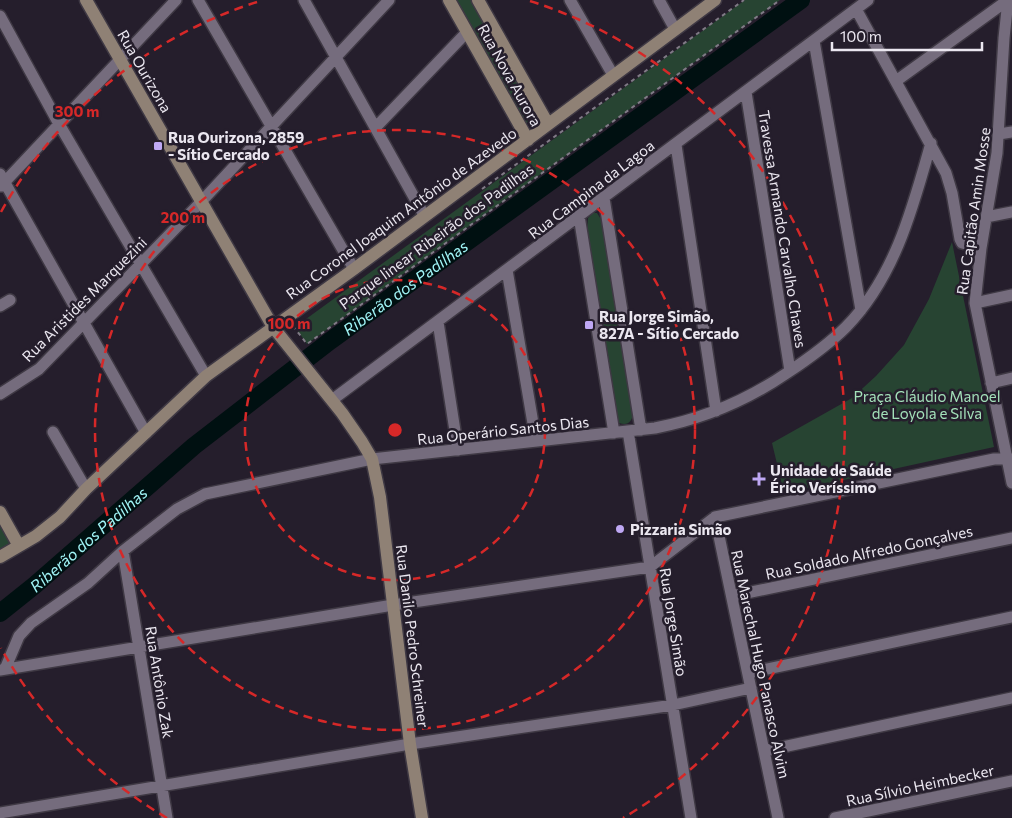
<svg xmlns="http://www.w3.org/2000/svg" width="1012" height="818" font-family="Commissioner,sans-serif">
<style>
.green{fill:#274432}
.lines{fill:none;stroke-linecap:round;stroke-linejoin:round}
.river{stroke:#001011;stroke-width:18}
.street-casing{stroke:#3f3944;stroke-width:14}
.secondary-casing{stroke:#3f3944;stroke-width:15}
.path{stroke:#807a86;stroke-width:2;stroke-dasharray:4 4;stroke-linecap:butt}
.street{stroke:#756c7d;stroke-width:11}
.secondary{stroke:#8f8175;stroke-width:12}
.ring{fill:none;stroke:#d62828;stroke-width:2.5;stroke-dasharray:9 6}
.poi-dot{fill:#bfa8f4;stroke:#251e2c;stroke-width:2}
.labels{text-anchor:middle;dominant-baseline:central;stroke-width:5;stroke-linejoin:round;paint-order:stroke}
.street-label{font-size:15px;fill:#ebe7f0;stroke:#251e2c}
.poi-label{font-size:15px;font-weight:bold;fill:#ebe7f0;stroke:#251e2c;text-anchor:start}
.park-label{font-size:15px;fill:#a3e0b9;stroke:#251e2c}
.water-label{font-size:16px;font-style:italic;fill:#a1f6f8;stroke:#251e2c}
.centre{fill:#d62828;stroke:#251e2c;stroke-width:2.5}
.ring-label{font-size:15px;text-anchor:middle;font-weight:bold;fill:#d62828;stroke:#251e2c;stroke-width:5;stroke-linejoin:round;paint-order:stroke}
</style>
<rect width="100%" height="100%" fill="#251e2c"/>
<path class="green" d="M456,0H471L536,115L526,124Z
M745,0H780L307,344L295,327Z
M593,213H597L602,221L633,413C632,422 628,426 619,423L617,419L587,231L588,218Z
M952,242L994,447L784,493L772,443L852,398L876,376L904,345L929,299Z
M0,521L13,544L0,550Z"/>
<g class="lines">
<path class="river" id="s1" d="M0,613L35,585L194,446L330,341L801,0"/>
<g class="street-casing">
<path id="street" d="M198,0L354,269
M304,0L424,215
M570,0L613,75
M659,0L675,29
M1008,0L1004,38L997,153L981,248L975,303L1012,483
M856,9L946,173L952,193L960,239L962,243L981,248
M0,16L59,124L206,376
M814,41L861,310
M896,81L1008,0
M746,92L790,371
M376,127L467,32
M999,134L1012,132
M676,145L716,411
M0,174L146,433
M1,186L176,0
M604,198L641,430
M579,216L614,433
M986,217L1012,212
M507,270L536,441
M975,303L1012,295
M0,306L10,300
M438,322L458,450
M991,383L1012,378
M0,394L39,369L201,202L389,0
M332,400L868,0
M628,431L691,818
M53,432L86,489
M715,517L778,818
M123,551L167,818
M732,596L1012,538
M5,669L19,636L31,623L88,583L123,551L177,509L205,494L372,459L655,428C703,419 746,401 787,373C808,359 828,345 846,327C895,277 913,207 931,143
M0,670L393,605L650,567L715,517L994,459H1012
M748,673L1012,617
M764,751L1012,698
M0,813L410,744L673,705L751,688
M835,818L1012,781"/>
</g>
<g class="secondary-casing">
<path id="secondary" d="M86,0L273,327L342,413L362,442L372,459L380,497L410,744L422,818
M449,0L528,140
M478,0L548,124
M0,512L19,546
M0,557L36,536L60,517L86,489L206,376L354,269L715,0"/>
</g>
<path class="path" d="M482,189L744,0
M293,326L307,344L780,0"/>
<use href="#street" class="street"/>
<use href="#secondary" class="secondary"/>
</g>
<g class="ring">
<circle cx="395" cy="430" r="150"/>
<circle cx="395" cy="430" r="300"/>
<path d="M167 818A450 450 0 0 1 1 648M1 212A450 450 0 0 1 260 1M530 1A450 450 0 0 1 623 818"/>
</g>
<g class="poi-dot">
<rect x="153" y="141" width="10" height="10" rx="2.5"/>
<rect x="584" y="320" width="10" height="10" rx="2.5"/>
<path d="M756.5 471.5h5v5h5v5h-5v5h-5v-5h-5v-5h5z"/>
<circle cx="620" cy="529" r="5"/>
</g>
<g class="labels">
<g class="street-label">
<text transform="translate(145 71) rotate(60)">Rua Ourizona</text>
<text transform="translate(510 75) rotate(61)">Rua Nova Aurora</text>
<text transform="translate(591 189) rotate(-37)">Rua Campina da Lagoa</text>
<text transform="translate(973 211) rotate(-82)">Rua Capitão Amin Mosse</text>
<text transform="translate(401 213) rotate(-36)">Rua Coronel Joaquim Antônio de Azevedo</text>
<text transform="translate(783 229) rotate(81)">Travessa Armando Carvalho Chaves</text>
<text transform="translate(436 236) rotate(-36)">Parque linear Ribeirão dos Padilhas</text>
<text transform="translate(84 299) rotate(-45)">Rua Aristides Marquezini</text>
<text transform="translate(503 430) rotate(-6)">Rua Operário Santos Dias</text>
<text transform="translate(869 552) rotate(-12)">Rua Soldado Alfredo Gonçalves</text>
<text transform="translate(674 622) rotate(81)">Rua Jorge Simão</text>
<text transform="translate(413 636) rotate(83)">Rua Danilo Pedro Schreiner</text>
<text transform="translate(761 664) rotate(78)">Rua Marechal Hugo Panasco Alvim</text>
<text transform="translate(160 682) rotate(81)">Rua Antônio Zak</text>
<text transform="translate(920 785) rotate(-12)">Rua Sílvio Heimbecker</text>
</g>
<g class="poi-label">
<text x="168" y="137">Rua Ourizona, 2859<tspan x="168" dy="17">- Sítio Cercado</tspan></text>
<text x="599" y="316">Rua Jorge Simão,<tspan x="599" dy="17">827A - Sítio Cercado</tspan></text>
<text x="770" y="470">Unidade de Saúde<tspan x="770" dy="17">Érico Veríssimo</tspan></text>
<text x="630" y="529">Pizzaria Simão</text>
</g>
<g class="park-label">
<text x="927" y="396">Praça Cláudio Manoel<tspan x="927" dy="17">de Loyola e Silva</tspan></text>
</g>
<g class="water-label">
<text stroke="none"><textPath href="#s1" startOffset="520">Riberão dos Padilhas</textPath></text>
<text stroke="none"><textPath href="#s1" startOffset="115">Riberão dos Padilhas</textPath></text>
</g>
</g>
<circle cx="395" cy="430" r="8" class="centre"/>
<g class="ring-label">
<text x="77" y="117">300 m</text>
<text x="183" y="223">200 m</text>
<text x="289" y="329">100 m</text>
</g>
<path d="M832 42v8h150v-8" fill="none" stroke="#ebe7f0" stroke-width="2.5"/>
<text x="840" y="42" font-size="15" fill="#ebe7f0" stroke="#251e2c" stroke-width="4" paint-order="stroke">100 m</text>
</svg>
